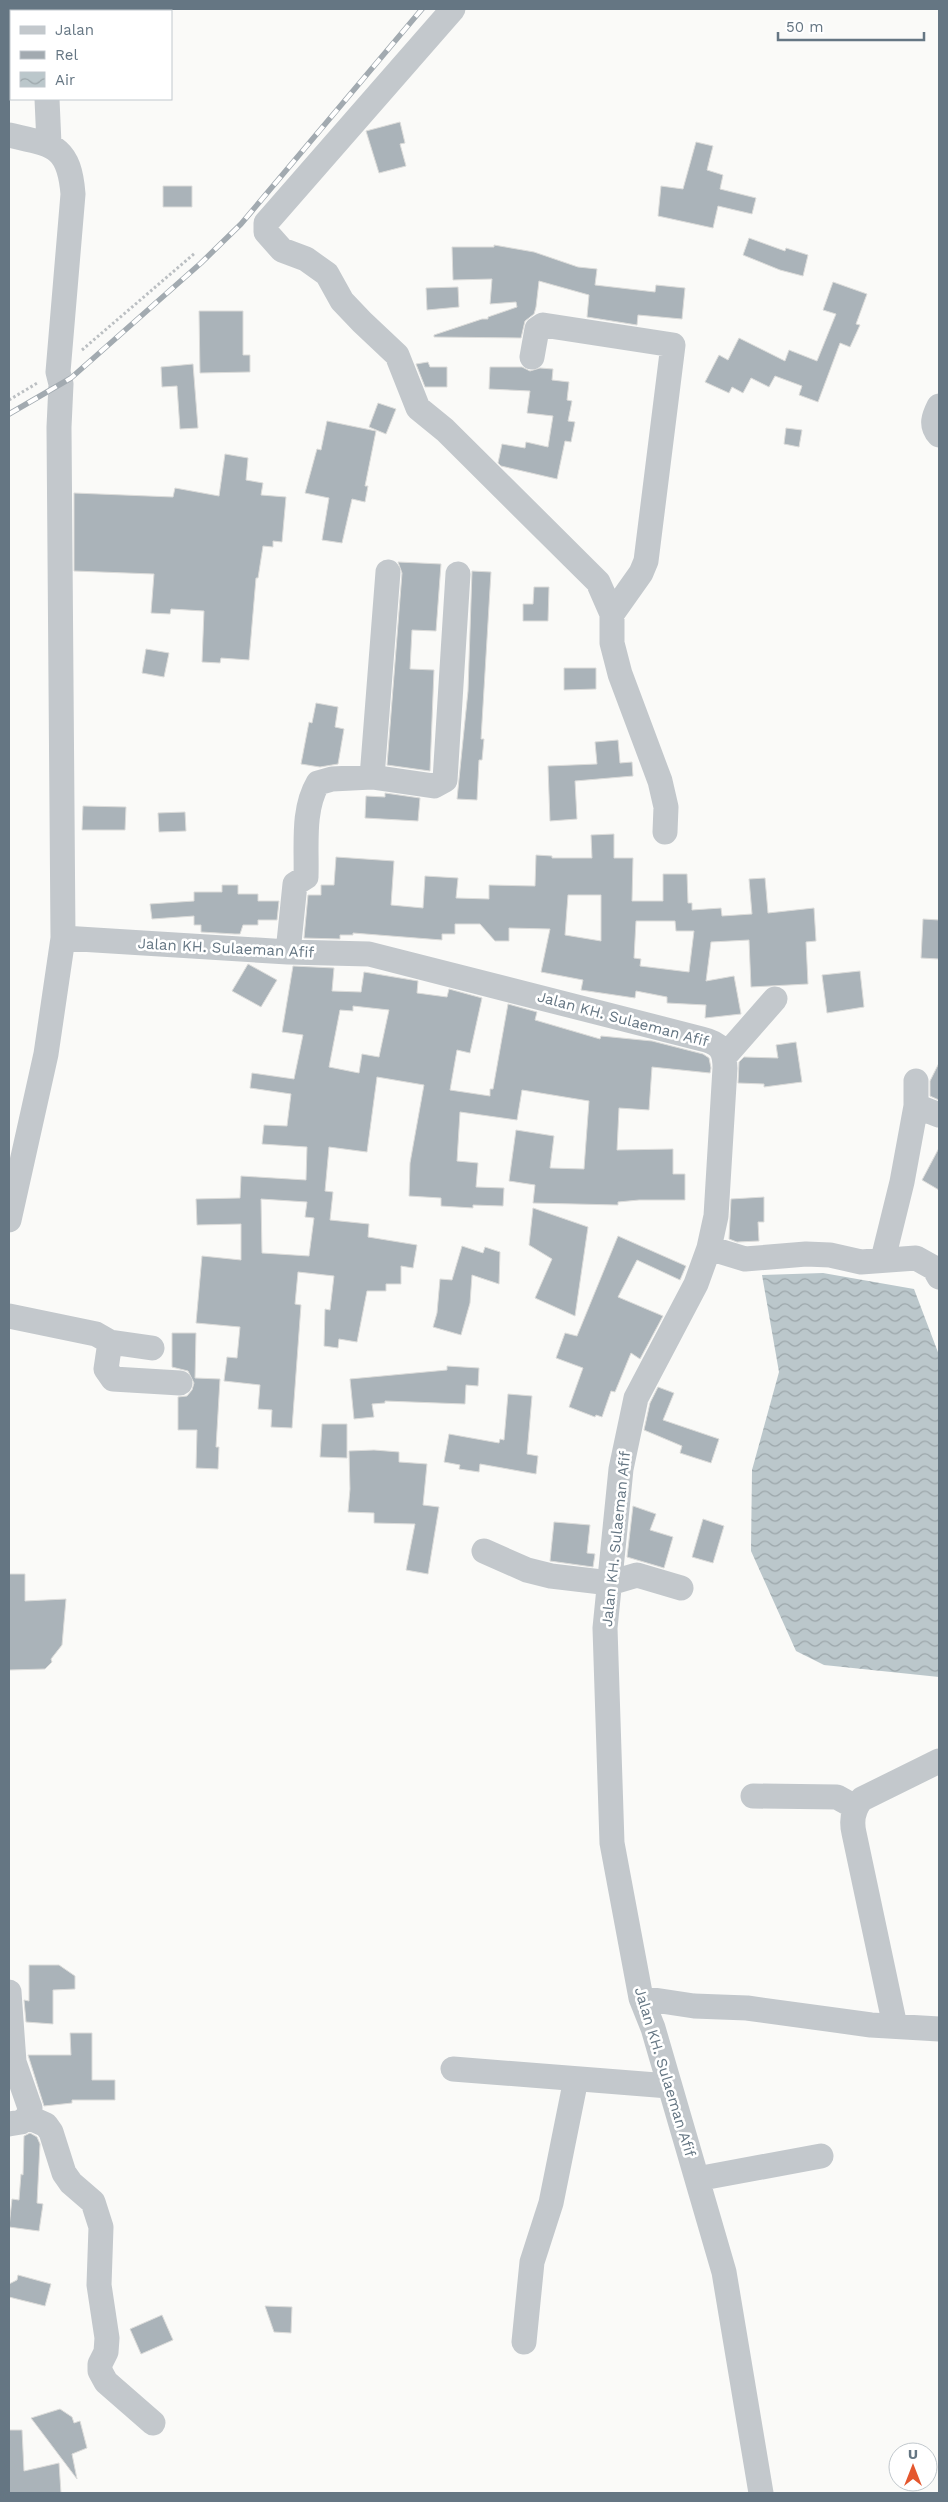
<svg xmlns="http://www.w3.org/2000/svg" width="948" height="2502" font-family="'Work Sans',sans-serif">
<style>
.water{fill:url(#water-waves)}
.building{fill:#aab3b9;stroke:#dcdcda;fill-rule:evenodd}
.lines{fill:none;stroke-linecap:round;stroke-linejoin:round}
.path{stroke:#bbbfc2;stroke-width:3;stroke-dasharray:2.5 2.5;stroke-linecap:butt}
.minor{stroke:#c3c8cc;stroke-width:25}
.rail-casing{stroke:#a2aab0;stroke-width:5.5}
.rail{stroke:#fff;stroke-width:4;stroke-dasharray:11;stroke-linecap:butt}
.labels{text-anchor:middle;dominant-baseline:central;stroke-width:5;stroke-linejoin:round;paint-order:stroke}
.street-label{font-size:15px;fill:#657683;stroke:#fff}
</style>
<defs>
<pattern id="water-waves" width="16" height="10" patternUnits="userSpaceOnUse" patternTransform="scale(1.25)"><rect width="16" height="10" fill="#bbc7cb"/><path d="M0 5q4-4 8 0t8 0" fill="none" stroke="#9ca6aa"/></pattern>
</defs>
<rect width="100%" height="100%" fill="#fafaf8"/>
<path class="water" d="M823,1273L914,1289L939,1355V1677L824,1665L796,1651L751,1551L752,1470L779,1372L762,1275Z"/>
<path class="building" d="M400,122L405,143L400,144L406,166L379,173L366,131Z
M696,142L713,146L707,170L723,175L720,189L756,198L752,214L718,206L713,228L658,216L661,186L683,189Z
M163,186H192V207H163Z
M749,238L785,251L786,248L808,255L803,276L780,270L743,255Z
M494,245L534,252L578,267L597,269L595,285L655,292L656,285L685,288L682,319L638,315L637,325L587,317L589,295L539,281L536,307L534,314L525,321L521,338L434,337V335L482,319H488V317L517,307L516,302L490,304L492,279L453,280L452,247H494Z
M833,282L867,294L856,324L860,325L850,347L840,343L818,402L799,395L802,386L775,376L769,387L751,378L743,393L732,387L729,393L705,382L719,355L728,360L739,338L785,361L789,350L817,361L836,314L823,310Z
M458,287L459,307L427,310L426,288Z
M199,311H243V355H250V372L200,373Z
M428,362L430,367H447V387H425L416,364Z
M193,364L198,428L180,429L177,386L162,387L161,367Z
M490,367H522L530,371L540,368L553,369L552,380L569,382L567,400L572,401L568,421L575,422L571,442L565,441L557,479L501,466L498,463L502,444L525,448L526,442L548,447L553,416L527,413L530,391L489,389Z
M378,403L396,409L386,434L369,427Z
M327,421L376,431L365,486H368L365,502L352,499L342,543L322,540L329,498L305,493L317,449L321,450Z
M786,428L802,430L799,447L784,444Z
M225,454L248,458L246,480L263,483L261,495L286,497L282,542L273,541V547L263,546L258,578H256L249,660L221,658L220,663L202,662L204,611L171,609L170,614L151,613L154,574L74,571V493L173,497L175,488L219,496Z
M398,562L441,564L436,631L412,630L410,669L434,670L430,771L387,765L402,573Z
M472,571L491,572L481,739H484L482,760H479L477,800L457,799L468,691Z
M534,587H549L548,621H523V604H533Z
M146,649L169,653L164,677L142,673Z
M564,668H596V689L564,690Z
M316,703L338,707L335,727L344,729L338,764L320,767L301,764L309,722L312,723Z
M618,740L620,763L632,762L633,776L575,781L577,819L550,821L548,766L597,764L595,742Z
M385,793L420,798L418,821L365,818L366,796L385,797Z
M83,806L126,807L125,830H82Z
M185,812L186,831L159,832L158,813Z
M614,834V858H633L632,901H663V874H687L688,903H692V910L721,908L722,916L752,914L749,879L765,878L768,913L814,908L816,941L806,942L808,984L751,987L749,940L711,942L706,981L734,976L741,1014L705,1018L706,1005L667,1003V997L636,991L635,998L581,990L583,980L541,972L550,929L509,928V941H495L480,924H455V934H442V940L353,933V935H340V939L304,938L308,895H321V885H334L336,857L394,861L391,905L423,908L425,876L458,878L456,898L489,899V885L535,886L536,855L552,856V858H592L591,835ZM568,895H601V941L565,935ZM636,921H675L676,931H694L689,972L640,966L641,959L634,958Z
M222,885H238V894H258V901H279L277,920H258V925H243L240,934H235L201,932V925H194V916L152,919L150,904L194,901V892H222Z
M923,919L939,920V959L921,958Z
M248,964L277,980L261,1007L232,991Z
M293,966L334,968L332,991L361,992L364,972L418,981L417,993L447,997L449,989L482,998L470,1053L457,1050L450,1090L490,1096V1089H493L508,1004L537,1012L535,1020L600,1039L601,1036L652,1041L703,1054L709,1058L711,1068L710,1073L652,1067L649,1110L619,1108L617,1150L673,1149V1174H685V1200H639L618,1202V1205L533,1203L535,1185L509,1181L516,1130L554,1136L550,1168L584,1169L589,1101L522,1090L517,1120L460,1112L457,1161L478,1163L476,1187L504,1188L503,1206L473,1205V1208L441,1206V1198L409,1196L410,1163L424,1085L377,1077L367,1152L329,1147L325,1191L333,1192L330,1220L369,1224L368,1237L417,1245L413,1268L401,1266V1284H386V1291H367L357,1342L339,1339L338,1348L324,1346L325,1309L330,1310L334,1276L298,1272L295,1304L301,1305L292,1428L271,1427L272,1410L258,1409L260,1385L224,1381L227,1357L237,1358L240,1327L196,1323L202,1256L241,1260V1224L197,1225L196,1199L240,1198L241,1176L306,1180L307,1147L262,1144L264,1125L287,1126L291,1094L250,1088L252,1073L294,1079L303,1035L282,1032ZM353,1006L389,1010L379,1057L362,1054L359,1073L329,1067L340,1010L353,1011ZM261,1199L307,1202L305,1217L314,1218L309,1256L262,1253Z
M860,971L864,1007L827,1013L822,975Z
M796,1042L802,1082L764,1087V1084L738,1083L739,1062L744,1057L778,1058L776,1045Z
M939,1063V1100L930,1096V1081Z
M939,1148V1190L922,1180Z
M764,1197V1222H758L759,1241L737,1242L729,1239L731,1199Z
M533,1208L588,1227L575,1316L535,1298L552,1259L529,1245Z
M618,1236L686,1266L680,1280L637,1260L618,1297L663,1316L640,1359L631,1353L615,1392L611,1391L602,1417L596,1415L595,1417L569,1407L583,1368L556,1358L565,1333L577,1336Z
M462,1246L483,1253L485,1247L500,1252L499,1284L472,1275L470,1303L461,1335L433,1327L437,1313L440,1279L452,1280Z
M172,1333H196L195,1378L220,1379L216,1447H219L218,1469L196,1468L197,1430H178V1397L187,1396L192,1390L194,1383L188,1371L172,1367Z
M447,1366L479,1368L478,1386L466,1385L465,1404L385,1401V1403L372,1404L374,1417L354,1419L350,1379L447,1370Z
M658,1387L674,1393L663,1420L719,1439L711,1463L680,1453L682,1446L644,1430L650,1403Z
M508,1394L532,1396L527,1454L538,1456L536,1474L480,1464L479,1472L459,1469L460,1465L444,1462L449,1434L499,1443L500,1439L504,1440Z
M322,1424H347V1458L320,1457Z
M374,1450L399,1452V1462L427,1464L423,1505L439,1507L428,1574L406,1570L415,1524L374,1523V1513L348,1512L350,1489L349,1451Z
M633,1506L656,1514L650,1530L673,1537L664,1568L627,1557Z
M703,1519L724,1526L713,1563L692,1557Z
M554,1522L590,1525L587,1553L595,1554L593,1567L550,1561Z
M9,1574H25V1601L66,1599L62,1645L51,1659L52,1662L45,1669L9,1670Z
M29,1965H59L75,1976V1989L53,1990V2024L26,2022L24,2000L29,2001Z
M70,2033H92V2080H115V2100H72V2103L44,2106L28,2055H71Z
M30,2133L37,2137L40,2144L37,2203L43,2204L39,2231L9,2227L12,2199L19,2200L21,2174L23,2175L24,2136Z
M18,2275L51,2284L45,2306L9,2297V2284L17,2280Z
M265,2306L292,2307L291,2333L274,2332Z
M162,2315L173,2340L141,2354L130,2329Z
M60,2409L72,2417L74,2423L80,2421L87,2448L72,2454L77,2479L31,2418Z
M9,2430H22L24,2471L59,2463L61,2493H9Z"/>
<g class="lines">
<path class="path" d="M82,350L195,253
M9,400L39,382"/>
<path class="minor" d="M43,9L44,11
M453,9L266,223V232L282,250L306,259L327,274L342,301L362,322L397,355L418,408L445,430L598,582L612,614V643L620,674L660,781L666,807L665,832
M47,99L49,144
M9,135C52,145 69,144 73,194L58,372L61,384L59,427L63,938L46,1054L9,1220
M532,357L537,329L543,325L673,345L646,561L641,573L612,614
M939,406C934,416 930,425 939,435
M372,777L434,786L445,780L458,574
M63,938L288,952L369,954L702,1039C719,1043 725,1049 725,1068L716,1216L709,1248L696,1284L636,1398L621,1469L605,1628L612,1843L641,1998L653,2028L724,2272L761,2493
M288,952L295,884L306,877C307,846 302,810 318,783L332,779L372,777L388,572
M725,1056L775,999
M916,1106L939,1115
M709,1248L745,1259L806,1254L830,1255L861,1262L916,1258L934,1268L939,1277
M883,1259L902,1182L916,1106V1081
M9,1316L96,1334L110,1342L106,1369L113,1379L180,1383
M110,1342L152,1348
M484,1551L527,1570L551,1576L610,1583L637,1575L681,1588
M753,1796L837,1797L855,1807
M9,1992L14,2062L30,2108L28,2117L21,2122L9,2124
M641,1998L694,2006L747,2008L871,2025L939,2029
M895,2026L854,1833C851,1820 853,1809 862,1799L939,1761
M453,2069L669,2086
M28,2117L46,2125L51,2132L64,2173L71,2183L93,2202L101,2227L99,2285L107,2338L106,2352L100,2364V2371L106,2382L153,2423
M697,2179L821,2156
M524,2342L532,2262L551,2203L576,2079"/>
<g class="rail-casing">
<path id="rail" d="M9,414L71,378L201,263L241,224L422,9"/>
</g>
<use href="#rail" class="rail"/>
</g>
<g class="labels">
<g class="street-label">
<text transform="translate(226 948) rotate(3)">Jalan KH. Sulaeman Afif</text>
<text transform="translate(623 1019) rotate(15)">Jalan KH. Sulaeman Afif</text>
<text transform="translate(616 1539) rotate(-84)">Jalan KH. Sulaeman Afif</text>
<text transform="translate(665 2072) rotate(73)">Jalan KH. Sulaeman Afif</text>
</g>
</g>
<rect width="948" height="2502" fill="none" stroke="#657683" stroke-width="20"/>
<rect x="10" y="10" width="162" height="90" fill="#ffffff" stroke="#c1c8cd"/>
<rect x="20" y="26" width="25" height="8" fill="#c3c8cc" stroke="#c1c8cd"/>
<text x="55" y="35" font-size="15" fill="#657683">Jalan</text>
<rect x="20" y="51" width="25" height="8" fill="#a2aab0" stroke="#c1c8cd"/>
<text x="55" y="60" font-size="15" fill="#657683">Rel</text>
<rect x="20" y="72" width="25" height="15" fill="url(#water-waves)" stroke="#c1c8cd"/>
<text x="55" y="85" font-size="15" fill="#657683">Air</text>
<g transform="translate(913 2467)"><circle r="24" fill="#ffffff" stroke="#c1c8cd"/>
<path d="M0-4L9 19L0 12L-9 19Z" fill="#e4572e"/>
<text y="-8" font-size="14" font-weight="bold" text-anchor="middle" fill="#657683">U</text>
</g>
<path d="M778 32v8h146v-8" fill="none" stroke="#657683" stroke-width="2.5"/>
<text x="786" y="32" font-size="15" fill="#657683" stroke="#ffffff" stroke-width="4" paint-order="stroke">50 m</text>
</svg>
